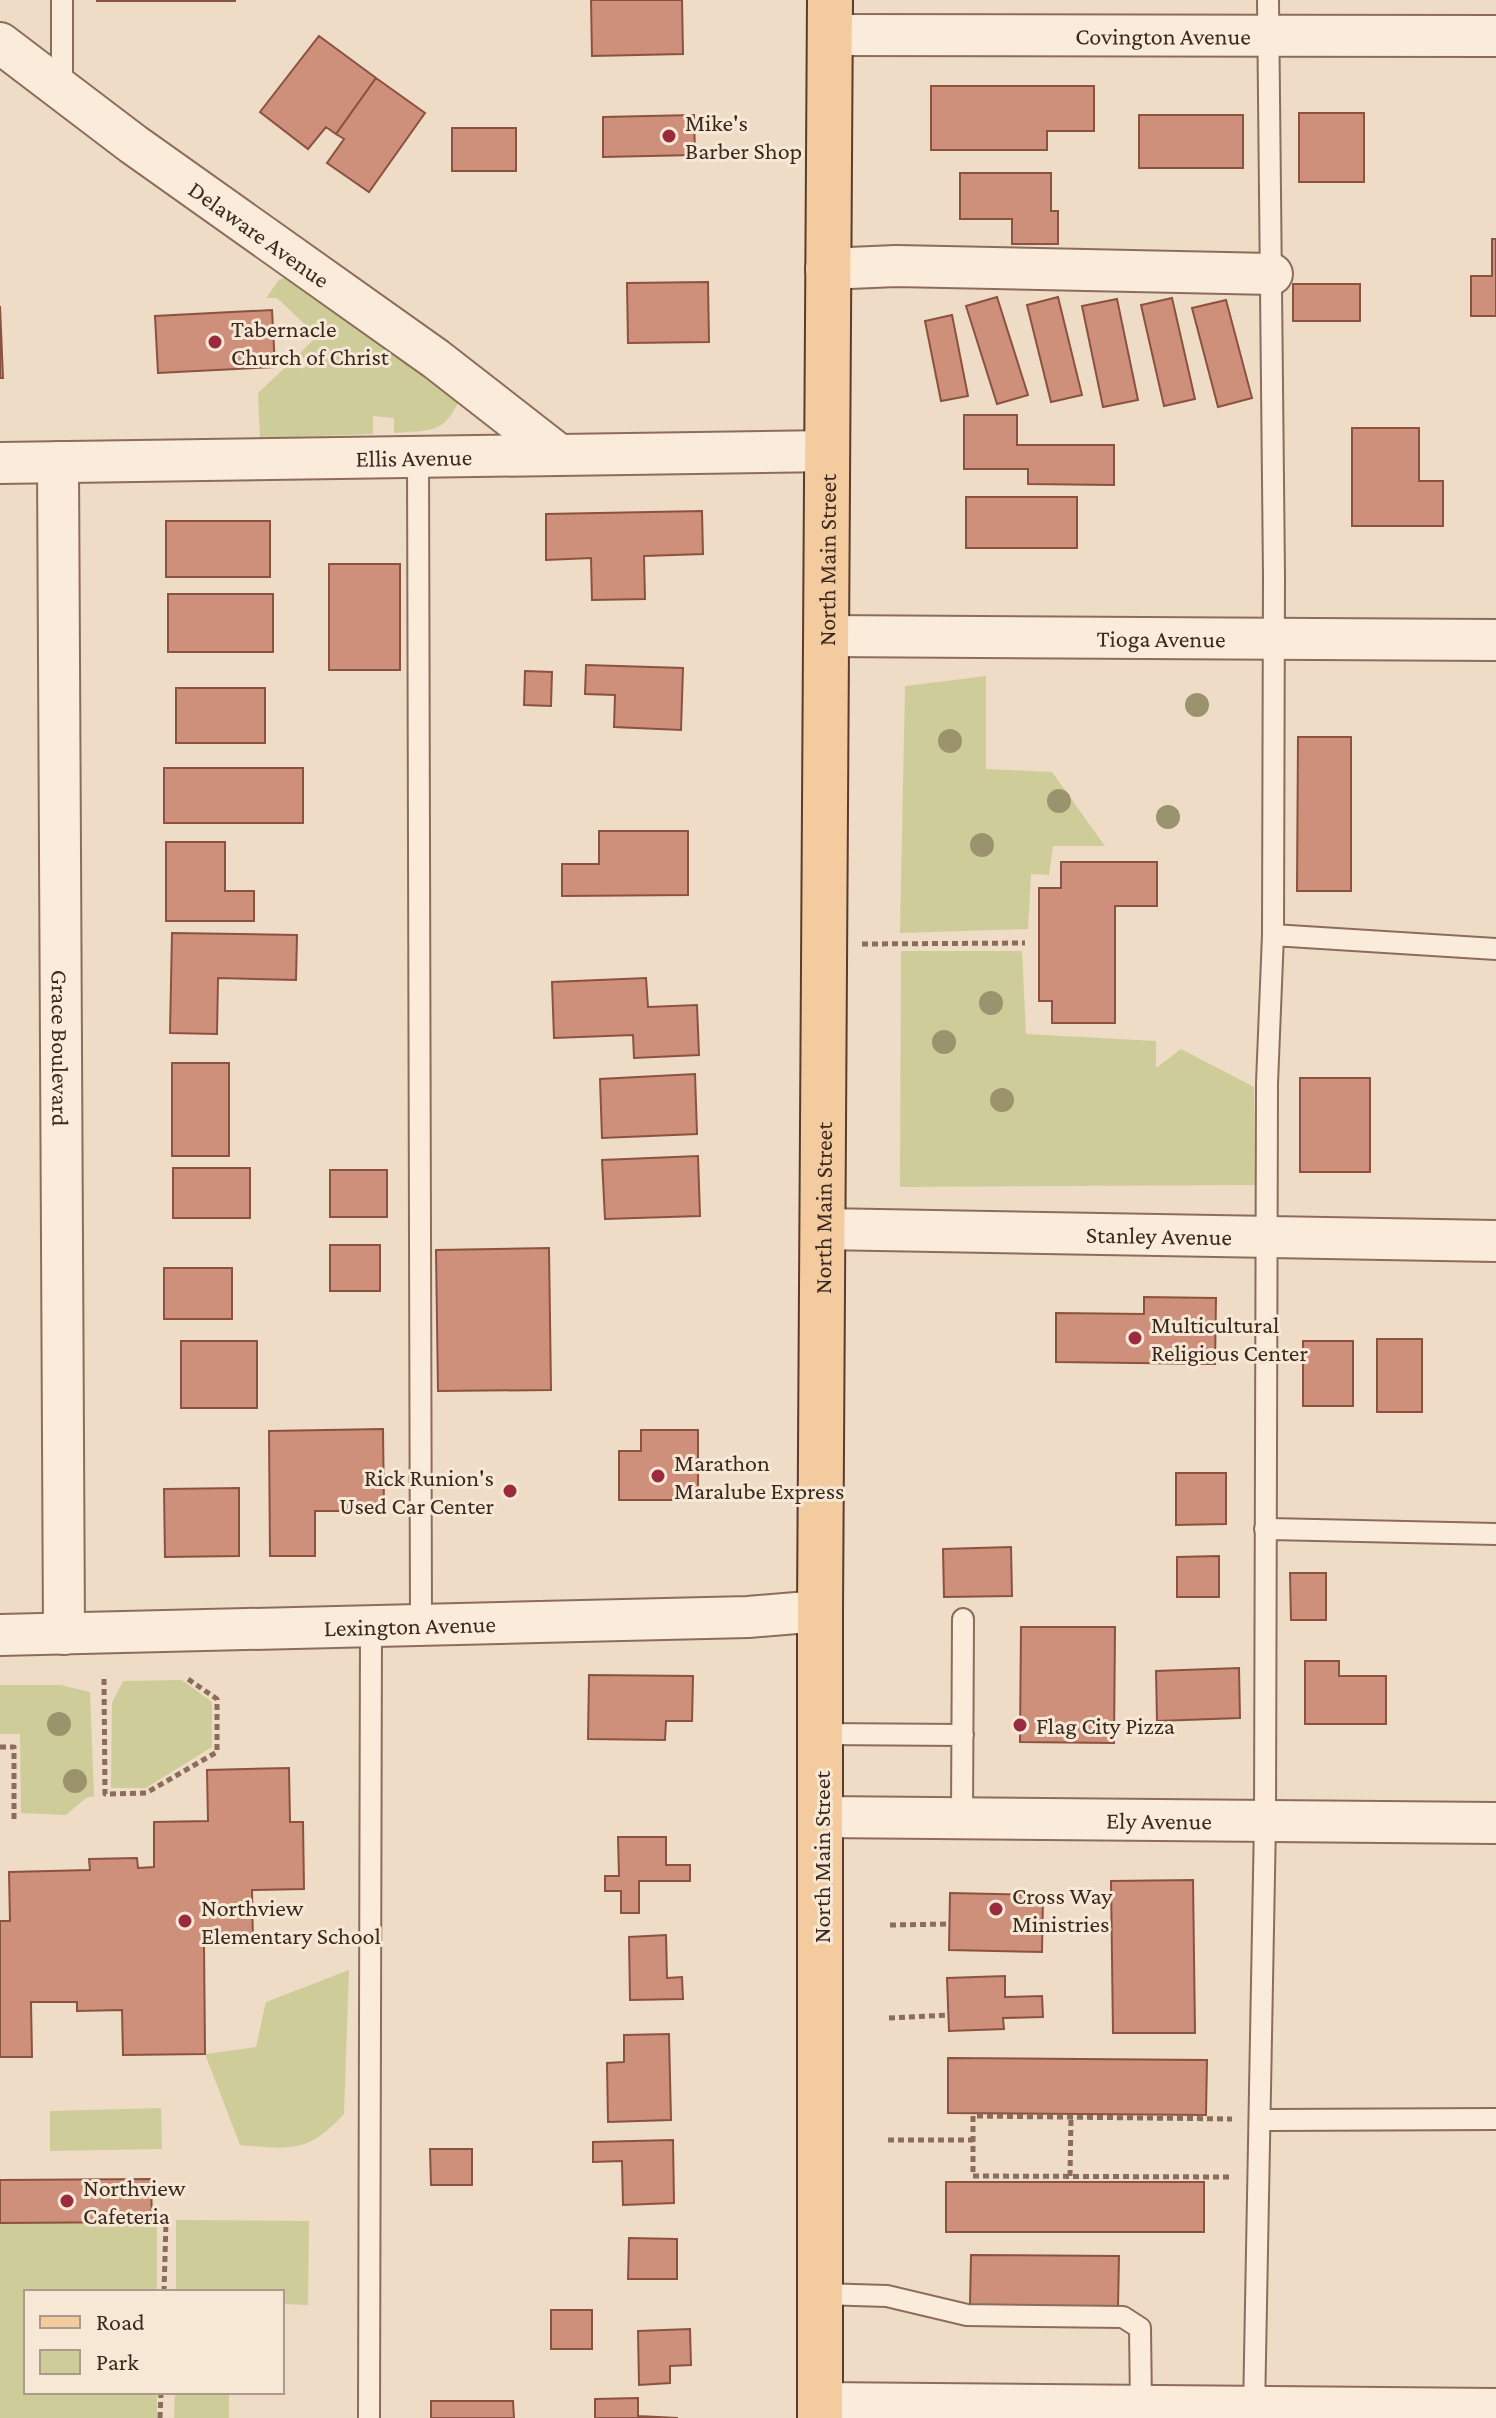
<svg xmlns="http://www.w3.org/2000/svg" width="1496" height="2418" font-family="'Crimson Pro',serif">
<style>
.green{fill:#cecc99}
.building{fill:#ce907b;stroke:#8b5240;stroke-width:2}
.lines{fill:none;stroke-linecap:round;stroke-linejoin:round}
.service-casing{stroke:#8c6d5b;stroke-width:24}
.minor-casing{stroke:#8c6d5b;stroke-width:44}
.primary-casing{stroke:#593c2f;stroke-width:48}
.path{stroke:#8c6d5b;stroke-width:5;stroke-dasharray:6 4;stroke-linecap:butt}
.service{stroke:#faebda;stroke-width:20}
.minor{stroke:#faebda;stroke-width:40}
.primary{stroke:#f3cb9e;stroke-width:44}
.tree{fill:#9a936d}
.poi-dot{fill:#9c2a3d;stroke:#f7e8d6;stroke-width:3}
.labels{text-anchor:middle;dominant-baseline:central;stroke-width:6;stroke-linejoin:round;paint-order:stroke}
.street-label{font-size:24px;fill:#3b281f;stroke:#f7e8d6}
.poi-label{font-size:24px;fill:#3b281f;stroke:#f7e8d6;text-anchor:start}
</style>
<rect width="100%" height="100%" fill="#efdcc6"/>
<path class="green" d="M295,274L458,402C444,435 427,430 394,433V418L373,416V434L260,438L258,393L294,359L303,369L309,363L299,354L314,339L312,331L277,298H266L279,280Z
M986,676V769L1052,772L1105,846H1053L1049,875L1031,874L1028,929L900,933L905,686Z
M901,951H1022L1026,1034L1156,1041V1068L1181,1049L1254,1087L1255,1185L900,1187Z
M182,1680L212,1702V1747L146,1788H111L112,1703L123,1681Z
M0,1685H61L90,1692L94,1796L86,1798L66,1815L21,1813L20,1734H0Z
M203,1928L206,2054L256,2047L266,2002L349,1970L344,2114C307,2154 291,2149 240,2145L205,2054L123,2055L122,2010L77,2011L76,1930Z
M161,2108L162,2149L50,2151V2111Z
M176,2220L309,2221L308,2305L282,2304V2292H176Z
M157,2222V2292H26V2392H157V2418H0V2223Z
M175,2392H229V2418H174Z"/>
<path class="building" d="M97,0H235V1H97Z
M591,0H682L683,54L592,56Z
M319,36L376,78L336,134L326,127L308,149L260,112Z
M376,78L425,113L369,192L327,163L344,139L336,134Z
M931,86H1094V131H1047V150H931Z
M1299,113H1364V182H1299Z
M694,115L695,155L603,157V117Z
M1139,115H1243V168H1139Z
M452,128H516V171H452Z
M960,173H1051V211H1058V244H1012V219H960Z
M1492,239H1496V316H1471V276H1492Z
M708,282L709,342L628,343L627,283Z
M1293,284H1360V321H1293Z
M997,297L1028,395L997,404L966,306Z
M1058,297L1082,395L1051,402L1027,305Z
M1172,298L1195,399L1164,406L1141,305Z
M1117,299L1138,400L1103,407L1082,306Z
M1226,300L1252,398L1218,407L1192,308Z
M0,306L3,378H0Z
M272,310L275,367L158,373L155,316Z
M952,315L968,396L941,401L925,321Z
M964,415H1017V445H1114V485L1028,484V469H964Z
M1352,428H1419V481H1443V526H1352Z
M966,497H1077V548H966Z
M702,511L703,554L644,556L645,599L592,600L591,558L546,560V514Z
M166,521H270V577H166Z
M329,564H400V670H329Z
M168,594H273V652H168Z
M586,665L683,668L681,730L614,727L615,695L585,694Z
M525,671L552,672L551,706L524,705Z
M176,688H265V743H176Z
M1298,737H1351V891H1297Z
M164,768H303V823H164Z
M599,831H688V895L562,896V864H599Z
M166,842H225V891H254V921H166Z
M1061,862H1157V906H1115V1023H1052V1001H1039V888H1061Z
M172,933L297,935L296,980L218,978L217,1034L170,1033Z
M646,978L648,1007L697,1005L699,1055L634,1058L633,1035L554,1038L552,982Z
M172,1063H229V1156H172Z
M695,1074L697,1134L602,1138L600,1079Z
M1300,1078H1370V1172H1300Z
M698,1156L700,1216L605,1219L602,1160Z
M173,1168H250V1218H173Z
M330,1170H387V1217H330Z
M330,1245H380V1291H330Z
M549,1248L551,1390L438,1391L436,1250Z
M164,1268H232V1319H164Z
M1144,1297L1216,1298L1215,1364L1056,1362V1313L1144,1314Z
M1377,1339H1422V1412H1377Z
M181,1341H257V1408H181Z
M1303,1341H1353V1406H1303Z
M383,1429L384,1511H315V1556H270L269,1431Z
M641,1430H698V1500H619V1451H641Z
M1176,1473H1226V1524L1176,1525Z
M239,1488V1556L165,1557L164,1489Z
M1011,1547L1012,1596L944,1597L943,1549Z
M1219,1556V1597H1177V1557Z
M1290,1573H1326V1620H1291Z
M1021,1627H1115L1114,1743L1020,1742Z
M1305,1661H1339V1676H1386V1724H1305Z
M1239,1668L1240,1718L1157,1721L1156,1671Z
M589,1675L693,1676L692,1721H666L665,1740L588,1739Z
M289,1768L290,1822H303L304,1889L252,1890L253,1944H204L205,2054L123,2055L122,2010L77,2011V2002H31L32,2057H0V1921H10L9,1872L90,1870L89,1859L137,1858L138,1868L154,1867V1822L208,1821L207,1770Z
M618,1837H666V1865H690V1881H639V1913H621V1891H605V1876H619Z
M1193,1880L1195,2033H1113L1111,1881Z
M950,1893L1043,1895L1042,1952L949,1950Z
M666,1935L667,1978L682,1977L683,1999L630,2000L629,1937Z
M1005,1976V1997L1042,1996L1043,2017L1003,2018L1004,2029L949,2031L947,1978Z
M669,2034L671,2120L608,2122L607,2063L624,2062V2035Z
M948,2058L1207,2060L1206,2115L948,2113Z
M673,2140L674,2203L623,2205L622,2161L593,2162V2142Z
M430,2149H472V2185H431Z
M151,2179L152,2222L0,2223V2180Z
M946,2182H1204V2232H946Z
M629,2238L677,2239V2279H628Z
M971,2255L1119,2256L1118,2307L970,2305Z
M551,2310H592V2349H551Z
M690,2329L691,2365L670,2366V2383L639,2385L638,2331Z
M638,2398V2416L678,2418H595V2399Z
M431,2401H513L514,2418H431Z"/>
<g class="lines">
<g class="service-casing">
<path id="service" d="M62,87V0
M418,456L421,1625
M1273,935L1496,949
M1265,1529L1496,1534
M821,1734L963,1735
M962,1817L963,1619
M1261,2120L1496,2119
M821,2294L887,2296L967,2315L1123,2317L1140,2328L1141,2406
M1254,2412L1265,1821L1267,1083L1273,935L1274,576L1268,0
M369,2418L371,1626"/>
</g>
<g class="minor-casing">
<g id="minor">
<path id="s1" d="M829,35L1496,36"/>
<path id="s2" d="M0,43L133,144L436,359L558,454"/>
<path d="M826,269L896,266L1272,274"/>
<path id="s3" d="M58,462L64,1634"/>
<path id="s4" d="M0,463L829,451"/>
<path id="s5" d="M827,636L1496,640"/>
<path id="s6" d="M823,1229L1496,1241"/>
<path id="s7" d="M0,1635L748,1617L820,1611"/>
<path id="s8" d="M821,1817L1496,1823"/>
<path d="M820,2403L1496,2409"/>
</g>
</g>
<g class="primary-casing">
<g id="primary">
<path id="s9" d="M820,2418V1611L830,0"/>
</g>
</g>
<path class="path" d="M862,944L1025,943
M104,1679L105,1794L146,1793L217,1752V1699L185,1677
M0,1747H14V1819
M890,1925L949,1924
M889,2018L948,2015
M888,2140H973
M1070,2176L1071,2118
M1229,2177L973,2176V2116L1232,2119
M164,2292L166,2221
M160,2418L161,2392"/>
<use href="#service" class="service"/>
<use href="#minor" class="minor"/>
<use href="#primary" class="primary"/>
</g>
<g class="tree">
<circle cx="1197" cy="705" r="12"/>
<circle cx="950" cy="741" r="12"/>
<circle cx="1059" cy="801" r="12"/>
<circle cx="1168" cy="817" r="12"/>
<circle cx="982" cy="845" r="12"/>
<circle cx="991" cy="1003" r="12"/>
<circle cx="944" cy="1042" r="12"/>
<circle cx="1002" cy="1100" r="12"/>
<circle cx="59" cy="1724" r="12"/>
<circle cx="75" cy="1781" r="12"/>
</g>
<g class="poi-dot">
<circle cx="669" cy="136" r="8"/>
<circle cx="215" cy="342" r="8"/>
<circle cx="1135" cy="1338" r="8"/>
<circle cx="658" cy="1476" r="8"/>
<circle cx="510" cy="1491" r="8"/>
<circle cx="1020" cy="1725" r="8"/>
<circle cx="996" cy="1909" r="8"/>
<circle cx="185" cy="1921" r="8"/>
<circle cx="67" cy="2201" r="8"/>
</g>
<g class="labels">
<g class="street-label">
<text stroke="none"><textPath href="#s1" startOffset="334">Covington Avenue</textPath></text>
<text stroke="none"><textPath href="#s2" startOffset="322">Delaware Avenue</textPath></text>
<text stroke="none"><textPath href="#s4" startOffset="414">Ellis Avenue</textPath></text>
<text stroke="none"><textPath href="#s9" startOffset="1858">North Main Street</textPath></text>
<text stroke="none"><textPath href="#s5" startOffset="334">Tioga Avenue</textPath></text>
<text stroke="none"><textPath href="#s3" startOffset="586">Grace Boulevard</textPath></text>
<text stroke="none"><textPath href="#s9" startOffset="1210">North Main Street</textPath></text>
<text stroke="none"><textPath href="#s6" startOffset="336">Stanley Avenue</textPath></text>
<text stroke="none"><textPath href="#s7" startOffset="410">Lexington Avenue</textPath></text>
<text stroke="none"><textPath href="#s8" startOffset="338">Ely Avenue</textPath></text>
<text transform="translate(821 1857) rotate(-90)">North Main Street</text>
</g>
<g class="poi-label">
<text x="685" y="122">Mike's<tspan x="685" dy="28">Barber Shop</tspan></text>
<text x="231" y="328">Tabernacle<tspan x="231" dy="28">Church of Christ</tspan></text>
<text x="1151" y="1324">Multicultural<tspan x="1151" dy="28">Religious Center</tspan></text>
<text x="674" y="1462">Marathon<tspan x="674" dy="28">Maralube Express</tspan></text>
<text x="494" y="1477" text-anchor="end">Rick Runion's<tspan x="494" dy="28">Used Car Center</tspan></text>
<text x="1036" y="1725">Flag City Pizza</text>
<text x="1012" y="1895">Cross Way<tspan x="1012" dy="28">Ministries</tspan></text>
<text x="201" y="1907">Northview<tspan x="201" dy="28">Elementary School</tspan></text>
<text x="83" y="2187">Northview<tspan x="83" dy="28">Cafeteria</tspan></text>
</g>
</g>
<rect x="24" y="2290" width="260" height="104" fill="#f7e8d6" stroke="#ac9b8d" stroke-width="2"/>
<rect x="40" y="2316" width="40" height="12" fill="#f3cb9e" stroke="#ac9b8d" stroke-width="2"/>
<text x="96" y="2330" font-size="24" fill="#3b281f">Road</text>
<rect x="40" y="2350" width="40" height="24" fill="#cecc99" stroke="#ac9b8d" stroke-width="2"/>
<text x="96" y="2370" font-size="24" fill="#3b281f">Park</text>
</svg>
